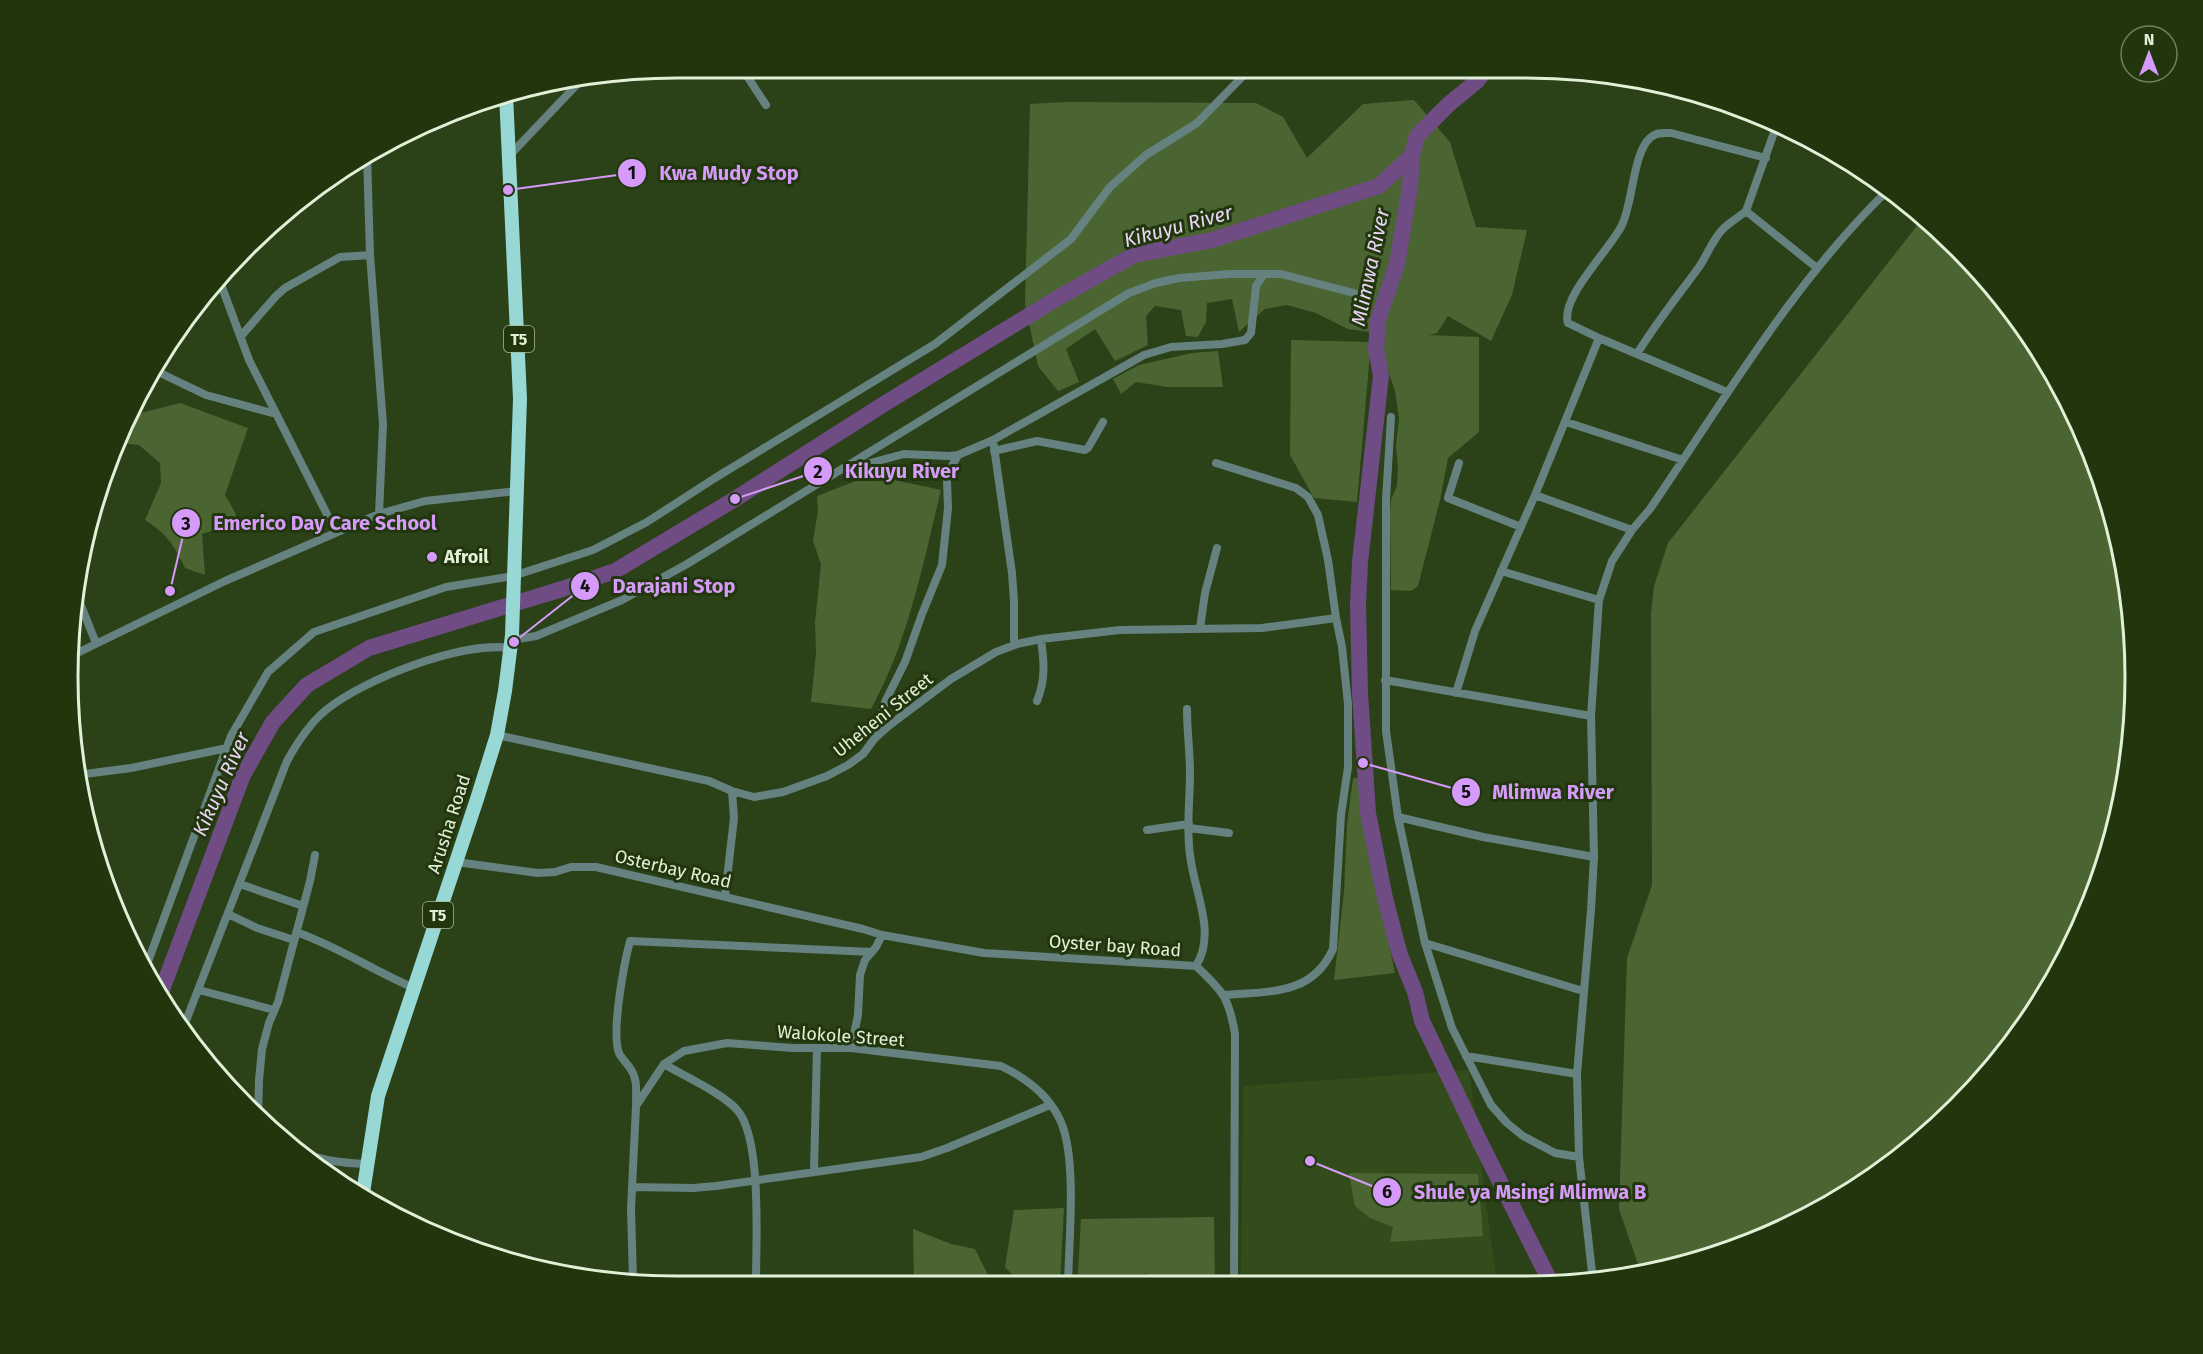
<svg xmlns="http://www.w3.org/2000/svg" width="2203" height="1354" font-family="'Fira Sans',sans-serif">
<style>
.built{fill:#334c1b}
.green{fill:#4a6532}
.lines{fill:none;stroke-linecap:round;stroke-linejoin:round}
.river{stroke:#6f4c84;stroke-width:16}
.minor{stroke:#668280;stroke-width:8}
.trunk{stroke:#97d7d4;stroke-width:14}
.poi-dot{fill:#d69bfa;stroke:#21360d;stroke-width:2}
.labels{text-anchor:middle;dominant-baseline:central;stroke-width:6;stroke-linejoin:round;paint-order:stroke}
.shield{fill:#21360d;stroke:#a8b89b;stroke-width:1.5}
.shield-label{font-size:16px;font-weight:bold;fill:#e2f0d8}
.poi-label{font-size:18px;font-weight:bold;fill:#e2f0d8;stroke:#21360d;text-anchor:start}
.street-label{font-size:18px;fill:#e2f0d8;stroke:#21360d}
.water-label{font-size:20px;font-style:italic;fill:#ead5f7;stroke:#21360d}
.rim{fill:none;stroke:#e2f0d8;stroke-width:3}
.leader{fill:none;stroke:#d69bfa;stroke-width:2}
.callout-dot{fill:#d69bfa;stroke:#21360d;stroke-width:2}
.mark-label{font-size:18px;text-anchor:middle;font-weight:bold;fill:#111}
.callout-label{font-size:20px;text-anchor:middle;font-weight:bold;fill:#d69bfa;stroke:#21360d;stroke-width:6;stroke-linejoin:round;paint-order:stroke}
</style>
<rect width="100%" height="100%" fill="#2b4118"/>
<path class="built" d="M1469,1070L1497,1285L1241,1284L1243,1086Z"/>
<path class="green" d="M1414,100L1450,142L1476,227L1527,230L1512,295L1491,341L1448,316L1437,333L1428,335L1479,337V432L1448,458L1440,500L1418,586L1411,591L1391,590L1390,513L1391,499L1397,486L1398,468L1396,445L1399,419L1395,391L1384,359L1383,334L1348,329L1316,313L1287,305L1265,309L1239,332L1232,299L1207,303L1206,322L1198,337L1186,336L1181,310L1155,306L1146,316L1148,345L1115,361L1095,329L1066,349L1079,382L1058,391L1038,366L1025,304L1030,104L1065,102L1256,103L1283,117L1307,158L1363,104Z
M1924,219L1984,275L2054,372L2103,481L2130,597L2134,717L2115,834L2073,946L2010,1048L1928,1135L1830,1205L1684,1266L1641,1273L1619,1209L1627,958L1652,885L1651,614L1654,586L1668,543L1916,227Z
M1291,340L1371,342L1357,502L1314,498L1290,455Z
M1218,351L1223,387H1167L1136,382L1121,394L1113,379L1139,365L1192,353Z
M180,403L248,428L225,495L236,514V523L202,534L205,575L185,568C174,545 167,534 145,520L161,483L160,463L139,445L118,443L133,415Z
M871,475L941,490C923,564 908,642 871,709L811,702L816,653L815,622L821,564L813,541L818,511L817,496Z
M1353,778H1360L1367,837L1395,973L1334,980L1344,892L1347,825Z
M1349,1173L1478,1174L1483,1236L1390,1242L1393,1227L1370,1218L1355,1206Z
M1064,1208L1060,1283H1020L1005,1267L1014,1210Z
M1214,1217L1215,1284H1148V1274H1078L1081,1219Z
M913,1229L951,1244L975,1249L992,1283H914Z"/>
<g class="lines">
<path class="river" d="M1412,155L1410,187L1397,264L1378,320L1376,349L1381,376L1360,562L1358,604L1360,693L1368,813L1385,898L1400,955L1415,992L1422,1021L1481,1144L1552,1285
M160,995L243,775L273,722L307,685L369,648L562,589L615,571L735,499L884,404L1061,296L1134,255L1212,240L1379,186L1412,155L1417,136L1449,104L1477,81L1483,73"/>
<path class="minor" d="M745,73L766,105
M367,155L370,255L383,424L379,514
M510,155L585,76
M1746,211L1817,268
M219,279L249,360L336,532
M241,336L276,296L285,288L340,257L370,255
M1599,338L1568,323C1560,297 1610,250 1622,225C1633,202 1633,153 1650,138C1656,132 1664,133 1671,133L1766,158
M1637,354C1656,323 1678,296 1699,267C1708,254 1713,238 1724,228C1730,222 1739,217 1746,211L1777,124
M154,370L206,395L276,414
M1391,417L1386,500V731L1398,817L1425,943L1452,1028L1491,1105L1507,1123L1523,1136L1555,1153L1579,1157
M1566,422L1683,460
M993,440L1012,573L1014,601V645
M994,451L1037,441L1085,450L1088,448L1103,422
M1216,463L1296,488L1308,497L1318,515L1328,560L1336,618L1342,647L1348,704V767L1341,815L1333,949C1312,996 1269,991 1224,995
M1459,463L1448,498L1521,527
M847,469L904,454L949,456L958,455L993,440L1144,355L1171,347L1222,344L1245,340L1251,333L1256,286L1264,274
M1535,495L1632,530
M1501,571L1599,600
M76,593L96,643
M1200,628L1205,593L1217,548
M512,640L536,636L622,600L687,564L1129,293L1156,283L1179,278L1230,274H1281L1369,297
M69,657L225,581L379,514L425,501L517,491
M1385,680L1591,716
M1456,693L1475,631L1535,495L1599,338L1727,392
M1037,701C1046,679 1044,661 1041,639
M1187,709C1187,731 1190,752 1190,773C1190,800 1186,828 1190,855C1194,892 1217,932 1196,966
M497,735L709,781L732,791L754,797L783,792L827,776L848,765L863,754L875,738L891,724L951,679L996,652L1017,644L1041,639L1120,630L1262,628L1336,618
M875,737L885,702L905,662L922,614L942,565L948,508L947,481L949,471L958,455
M77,775L131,768L227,748
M1398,817L1483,837L1594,857
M1189,828L1229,833
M1147,830L1189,824
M456,862L538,873L555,872L571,867H596L863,929L882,935L984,953L1196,966C1223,991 1229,998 1235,1034L1234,1284
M240,884L303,906
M725,896L734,818L732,791
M228,914L257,928L294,940
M296,932C337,946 374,971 414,988
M1425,943L1583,991
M146,967L231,736L268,672L314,632L446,587L513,576L593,550L647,522L715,478L935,344L1071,239L1110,187L1146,155L1197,123L1246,73
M199,990L274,1010
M182,1031L287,761C297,743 310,723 326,710C364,679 462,641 511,648
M851,1048L858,1015L860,975L865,960L876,947L882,935
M1466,1056L1577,1074
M664,1064C684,1076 724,1094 738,1111C762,1140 756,1243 756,1282
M636,1104C636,1091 638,1079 630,1068C627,1063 621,1058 619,1053C611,1032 624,964 630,941L872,952
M245,1107L257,1110
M258,1118L259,1080L262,1049L269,1023L278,1002L310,881L315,855
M293,1149C317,1160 340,1163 367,1164
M814,1171L817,1048
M632,1187L693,1188L716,1186L921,1157L947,1148L1050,1105
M633,1281L631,1209L636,1106L664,1064L684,1051L727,1043L793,1048H851L1001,1066C1026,1078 1050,1096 1061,1122C1077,1160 1069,1240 1068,1283
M1593,1281L1579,1157L1577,1074L1591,910L1594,857L1591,716L1599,600L1612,561L1632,530L1650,509C1725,399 1793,282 1889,189"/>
<path class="trunk" d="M363,1193L378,1096L477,799L497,735L505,691L512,635L520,399L506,94"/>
</g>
<circle class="poi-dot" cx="432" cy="557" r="6"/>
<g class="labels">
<g class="shield">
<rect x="504" y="326" width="30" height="26" rx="4.5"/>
<rect x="423" y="902" width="30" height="26" rx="4.5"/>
</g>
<g class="shield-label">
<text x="519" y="339">T5</text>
<text x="438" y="915">T5</text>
</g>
<g class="poi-label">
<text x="444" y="557">Afroil</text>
</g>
<g class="street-label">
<text transform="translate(883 715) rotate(-39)">Uheheni Street</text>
<text transform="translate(449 824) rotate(-72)">Arusha Road</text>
<text transform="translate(673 869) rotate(13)">Osterbay Road</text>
<text transform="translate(1115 946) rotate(4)">Oyster bay Road</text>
<text transform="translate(841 1036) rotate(4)">Walokole Street</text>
</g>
<g class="water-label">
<text transform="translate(1178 226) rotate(-15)">Kikuyu River</text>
<text transform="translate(1370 267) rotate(-78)">Mlimwa River</text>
<text transform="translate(221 784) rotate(-66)">Kikuyu River</text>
</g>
</g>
<path d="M0 0H2203V1354H0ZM677 78H1526A599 599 0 0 1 2125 677V677A599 599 0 0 1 1526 1276H677A599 599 0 0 1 78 677V677A599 599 0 0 1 677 78Z" fill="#21360d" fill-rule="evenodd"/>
<path class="rim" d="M677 78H1526A599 599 0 0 1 2125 677V677A599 599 0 0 1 1526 1276H677A599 599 0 0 1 78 677V677A599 599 0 0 1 677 78Z"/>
<path class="leader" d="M508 190L632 173M735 499L818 471M170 591L186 523M514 642L585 586M1363 763L1466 792M1310 1161L1387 1192"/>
<g class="callout-dot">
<circle cx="508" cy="190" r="6"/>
<circle cx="735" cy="499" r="6"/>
<circle cx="170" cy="591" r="6"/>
<circle cx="514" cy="642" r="6"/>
<circle cx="1363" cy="763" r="6"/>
<circle cx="1310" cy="1161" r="6"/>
<circle cx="632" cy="173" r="15"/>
<circle cx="818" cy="471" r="15"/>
<circle cx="186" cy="523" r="15"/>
<circle cx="585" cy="586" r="15"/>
<circle cx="1466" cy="792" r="15"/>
<circle cx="1387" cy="1192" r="15"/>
</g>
<g class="mark-label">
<text x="632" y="179">1</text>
<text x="818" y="478">2</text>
<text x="186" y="530">3</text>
<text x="585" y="592">4</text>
<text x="1466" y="798">5</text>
<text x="1387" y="1198">6</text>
</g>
<g class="callout-label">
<text x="729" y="180">Kwa Mudy Stop</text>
<text x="902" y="478">Kikuyu River</text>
<text x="325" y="530">Emerico Day Care School</text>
<text x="674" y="593">Darajani Stop</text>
<text x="1553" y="799">Mlimwa River</text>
<text x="1530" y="1199">Shule ya Msingi Mlimwa B</text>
</g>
<g transform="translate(2149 54)"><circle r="28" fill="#21360d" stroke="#6e805e" stroke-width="1.5"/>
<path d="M0-4.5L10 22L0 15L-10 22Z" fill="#d69bfa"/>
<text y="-9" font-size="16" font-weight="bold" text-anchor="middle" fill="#e2f0d8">N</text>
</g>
</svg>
